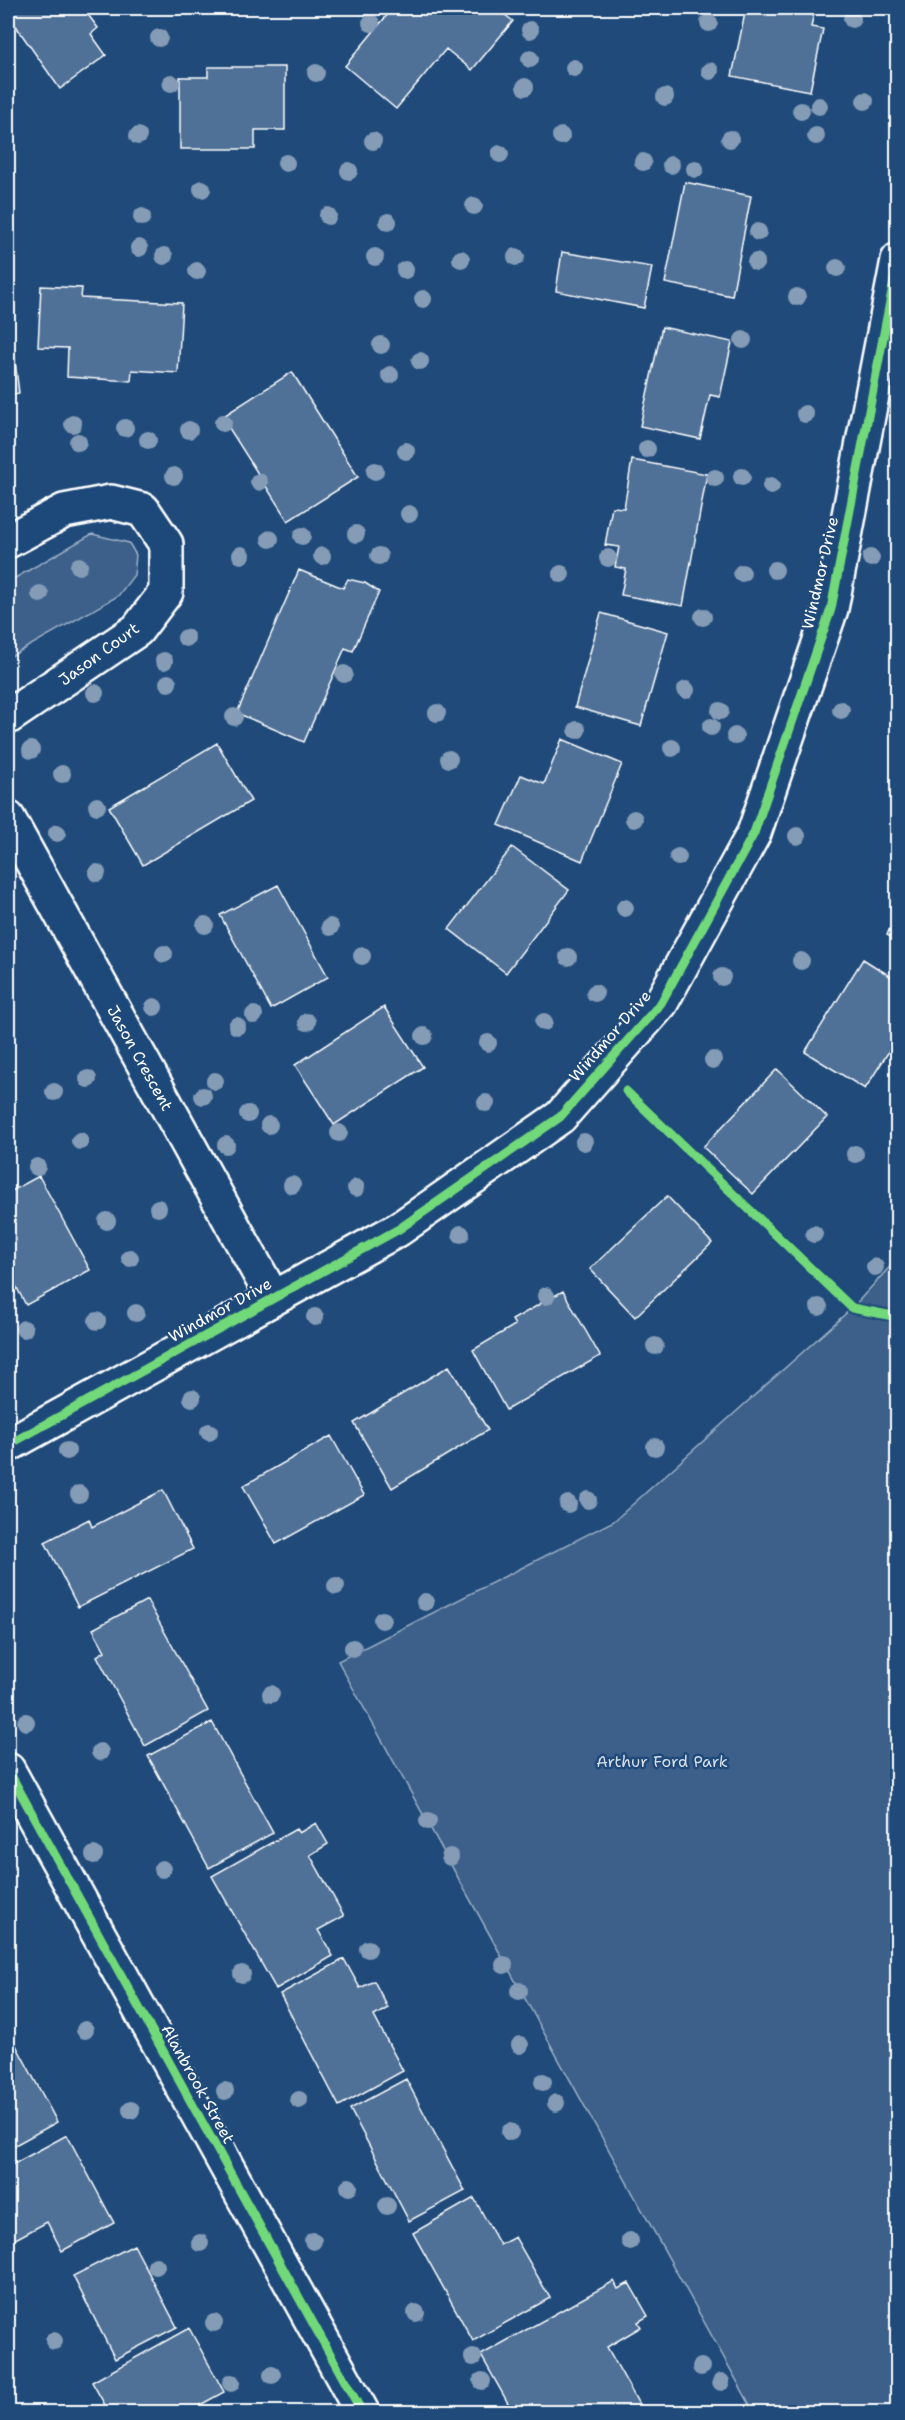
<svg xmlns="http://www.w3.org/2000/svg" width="905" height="2420" font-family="'Shantell Sans',sans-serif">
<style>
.green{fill:#3c618b;stroke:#9eb0c5;stroke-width:1.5}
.building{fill:#507197;stroke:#fff;stroke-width:1.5}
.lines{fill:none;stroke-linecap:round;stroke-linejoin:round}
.minor-casing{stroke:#fff;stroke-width:38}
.minor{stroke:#1f4a7a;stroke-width:33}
.cycleway-casing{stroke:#1f4a7a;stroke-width:13}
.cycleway{stroke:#71d979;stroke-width:9}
.tree{fill:#859cb6}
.labels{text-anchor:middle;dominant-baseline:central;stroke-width:5;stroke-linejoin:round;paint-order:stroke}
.street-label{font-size:16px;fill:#fff;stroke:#1f4a7a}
.park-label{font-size:16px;fill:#d8dfe8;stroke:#1f4a7a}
</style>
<rect width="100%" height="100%" fill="#1f4a7a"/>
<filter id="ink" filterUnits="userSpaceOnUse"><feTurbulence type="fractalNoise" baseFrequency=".0167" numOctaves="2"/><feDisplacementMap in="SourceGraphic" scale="12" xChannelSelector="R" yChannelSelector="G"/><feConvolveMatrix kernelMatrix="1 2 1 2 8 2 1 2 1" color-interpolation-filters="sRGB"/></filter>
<g filter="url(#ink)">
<path class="green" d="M92,534L129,543L136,555L134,575L118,596L8,658V582Z
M897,1259V2412H754L338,1661L614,1521L852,1308Z"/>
<path class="building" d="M8,8H83L98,28L91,34L106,55L60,89L8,15Z
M393,8H496L513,21L472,70L446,49L396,109L345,66Z
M746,8H815L811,27L823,29L810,91L732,76Z
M208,67H285V130H255V149H180V77H208Z
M685,182L751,196L732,296L665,283Z
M562,252L652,267L644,308L556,291Z
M41,286L82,288L81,298L182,303L178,373L132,370L131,381L67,377L68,348L38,347Z
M8,320H10L19,393L8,395Z
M662,327L732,342L720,397L710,395L700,439L640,426Z
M292,372L358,477L288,521L222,417Z
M632,460L707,474L683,606L621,595L626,569L615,567L619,547L605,545L612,507L624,508Z
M299,570L343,588L348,579L365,583L379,592L353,651L345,648L304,742L237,713Z
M601,613L668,632L641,726L575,707Z
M562,739L622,764L582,861L499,825L521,775L544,784Z
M217,743L251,801L143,865L109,807Z
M512,847L569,890L506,973L449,929Z
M278,885L328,977L271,1009L220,915Z
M898,908V940L887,935Z
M863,959L898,981V1037L865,1089L805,1052Z
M384,1007L423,1067L334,1125L295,1065Z
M777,1069L827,1117L753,1194L703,1147Z
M39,1176L90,1270L26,1305L8,1271V1193Z
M667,1196L712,1243L635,1317L590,1269Z
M563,1291L600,1356L506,1410L473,1350L515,1325L512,1320Z
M449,1366L488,1430L392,1488L354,1423Z
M331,1436L364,1495L276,1544L243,1486Z
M163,1490L193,1549L78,1607L45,1542L89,1519L92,1527Z
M147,1600L208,1711L145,1746L97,1656L105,1651L93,1629Z
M212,1722L273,1833L209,1868L148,1756Z
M316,1823L328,1844L310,1855L344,1916L318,1930L333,1956L276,1989L212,1876L296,1829L299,1833Z
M344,1959L360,1988L374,1981L388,2008L374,2016L403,2071L339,2106L280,1994Z
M8,2030L57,2122L8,2149Z
M406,2079L465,2191L409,2221L350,2109Z
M67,2135L114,2223L62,2251L47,2222L8,2243V2167Z
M474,2198L500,2245L515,2237L550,2298L473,2341L413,2233Z
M134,2245L177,2327L115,2359L73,2276Z
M614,2281L618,2289L629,2283L648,2316L638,2322L641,2327L607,2347L641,2408L633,2412H513L481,2355Z
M189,2328L224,2392L200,2405L205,2412H109L92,2382Z"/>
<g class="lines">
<g class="minor-casing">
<path id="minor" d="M8,541L64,511L111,502L143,510L166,544V592L137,630L8,717
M8,818L273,1298
M8,1445L399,1229L560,1117L661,1003L754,833L831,609L898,260
M8,1770L362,2412"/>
</g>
<use href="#minor" class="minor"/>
<g class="cycleway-casing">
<path id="cycleway" d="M626,1091L852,1308L898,1317
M8,1445L399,1229L560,1117L661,1003L754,833L831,609L898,260
M8,1770L362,2412"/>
</g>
<use href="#cycleway" class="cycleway"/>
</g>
<g class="tree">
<circle cx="852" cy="19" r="9"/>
<circle cx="371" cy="23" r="9"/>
<circle cx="709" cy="23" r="9"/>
<circle cx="530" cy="30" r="9"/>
<circle cx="159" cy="38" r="9"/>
<circle cx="530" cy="59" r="9"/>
<circle cx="574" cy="68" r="9"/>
<circle cx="710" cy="71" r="9"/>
<circle cx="316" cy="73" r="9"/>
<circle cx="171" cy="83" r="9"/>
<circle cx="525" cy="87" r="9"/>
<circle cx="665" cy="97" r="9"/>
<circle cx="865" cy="101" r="9"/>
<circle cx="819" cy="106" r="9"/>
<circle cx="801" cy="111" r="9"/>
<circle cx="138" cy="136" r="9"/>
<circle cx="561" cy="136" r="9"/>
<circle cx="816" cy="136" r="9"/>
<circle cx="730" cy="139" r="9"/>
<circle cx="373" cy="141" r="9"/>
<circle cx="500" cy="154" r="9"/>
<circle cx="643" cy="162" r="9"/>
<circle cx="286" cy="163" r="9"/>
<circle cx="671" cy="165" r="9"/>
<circle cx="695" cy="169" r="9"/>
<circle cx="349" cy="171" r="9"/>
<circle cx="202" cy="189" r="9"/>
<circle cx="474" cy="206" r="9"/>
<circle cx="328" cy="216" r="9"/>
<circle cx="142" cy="217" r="9"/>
<circle cx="388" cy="222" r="9"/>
<circle cx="758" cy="232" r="9"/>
<circle cx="139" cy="248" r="9"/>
<circle cx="164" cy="256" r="9"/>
<circle cx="375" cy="257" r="9"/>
<circle cx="516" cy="257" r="9"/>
<circle cx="461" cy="259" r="9"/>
<circle cx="756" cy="262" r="9"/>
<circle cx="837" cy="268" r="9"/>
<circle cx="405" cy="270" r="9"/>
<circle cx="197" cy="271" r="9"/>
<circle cx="797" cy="297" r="9"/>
<circle cx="423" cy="299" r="9"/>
<circle cx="743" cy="340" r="9"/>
<circle cx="381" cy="345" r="9"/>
<circle cx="420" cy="361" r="9"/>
<circle cx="390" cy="375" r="9"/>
<circle cx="805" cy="414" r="9"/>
<circle cx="223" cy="423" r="9"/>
<circle cx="73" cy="424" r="9"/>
<circle cx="125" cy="428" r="9"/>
<circle cx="189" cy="430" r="9"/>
<circle cx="148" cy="440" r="9"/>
<circle cx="78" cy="442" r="9"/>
<circle cx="647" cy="449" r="9"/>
<circle cx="406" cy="451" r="9"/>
<circle cx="375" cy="471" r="9"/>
<circle cx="174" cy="476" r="9"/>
<circle cx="742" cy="477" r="9"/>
<circle cx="715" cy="478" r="9"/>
<circle cx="259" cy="482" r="9"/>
<circle cx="771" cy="486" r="9"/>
<circle cx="409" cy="514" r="9"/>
<circle cx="356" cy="534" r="9"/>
<circle cx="302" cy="536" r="9"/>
<circle cx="270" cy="539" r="9"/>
<circle cx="241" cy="555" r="9"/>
<circle cx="322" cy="556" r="9"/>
<circle cx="379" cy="556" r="9"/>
<circle cx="608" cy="558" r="9"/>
<circle cx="871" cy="558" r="9"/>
<circle cx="79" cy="566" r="9"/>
<circle cx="775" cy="570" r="9"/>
<circle cx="742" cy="573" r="9"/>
<circle cx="561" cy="574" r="9"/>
<circle cx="40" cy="594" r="9"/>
<circle cx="703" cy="617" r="9"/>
<circle cx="186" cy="638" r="9"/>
<circle cx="164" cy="661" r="9"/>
<circle cx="344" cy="674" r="9"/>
<circle cx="168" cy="683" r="9"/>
<circle cx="686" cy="690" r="9"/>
<circle cx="95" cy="693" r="9"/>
<circle cx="841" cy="710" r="9"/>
<circle cx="720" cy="711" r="9"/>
<circle cx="437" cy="713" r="9"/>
<circle cx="234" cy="717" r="9"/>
<circle cx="711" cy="727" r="9"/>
<circle cx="577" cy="730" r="9"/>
<circle cx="735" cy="736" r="9"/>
<circle cx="672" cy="748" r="9"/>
<circle cx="31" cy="750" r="9"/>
<circle cx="449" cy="759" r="9"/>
<circle cx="62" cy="774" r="9"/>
<circle cx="97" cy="806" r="9"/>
<circle cx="634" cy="819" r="9"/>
<circle cx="57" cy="833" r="9"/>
<circle cx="797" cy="836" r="9"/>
<circle cx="678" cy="857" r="9"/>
<circle cx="97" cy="873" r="9"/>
<circle cx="625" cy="908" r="9"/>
<circle cx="205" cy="925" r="9"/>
<circle cx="330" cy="927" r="9"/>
<circle cx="164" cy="954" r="9"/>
<circle cx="362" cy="956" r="9"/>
<circle cx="568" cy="957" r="9"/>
<circle cx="801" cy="961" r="9"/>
<circle cx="722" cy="977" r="9"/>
<circle cx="595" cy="993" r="9"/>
<circle cx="154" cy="1007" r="9"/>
<circle cx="254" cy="1015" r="9"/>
<circle cx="307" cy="1022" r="9"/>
<circle cx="544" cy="1022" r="9"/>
<circle cx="237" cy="1026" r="9"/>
<circle cx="424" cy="1036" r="9"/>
<circle cx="488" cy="1043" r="9"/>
<circle cx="713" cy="1060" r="9"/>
<circle cx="88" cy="1079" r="9"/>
<circle cx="215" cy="1081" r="9"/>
<circle cx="54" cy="1092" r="9"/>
<circle cx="203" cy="1096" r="9"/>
<circle cx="486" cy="1103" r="9"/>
<circle cx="248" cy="1114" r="9"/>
<circle cx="269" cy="1125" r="9"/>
<circle cx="339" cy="1133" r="9"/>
<circle cx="80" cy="1141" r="9"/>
<circle cx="584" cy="1142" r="9"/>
<circle cx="226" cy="1145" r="9"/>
<circle cx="855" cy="1154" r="9"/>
<circle cx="37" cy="1167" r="9"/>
<circle cx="292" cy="1185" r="9"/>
<circle cx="356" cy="1188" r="9"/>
<circle cx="158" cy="1208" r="9"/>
<circle cx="107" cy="1221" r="9"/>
<circle cx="461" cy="1234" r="9"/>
<circle cx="814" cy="1234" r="9"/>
<circle cx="130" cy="1258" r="9"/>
<circle cx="875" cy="1267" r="9"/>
<circle cx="546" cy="1296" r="9"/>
<circle cx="819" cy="1307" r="9"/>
<circle cx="136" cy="1313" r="9"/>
<circle cx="315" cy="1317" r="9"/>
<circle cx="97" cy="1321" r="9"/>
<circle cx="24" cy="1329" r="9"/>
<circle cx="655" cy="1346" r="9"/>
<circle cx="192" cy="1398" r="9"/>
<circle cx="209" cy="1432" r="9"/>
<circle cx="655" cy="1447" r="9"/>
<circle cx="67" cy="1451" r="9"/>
<circle cx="79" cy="1494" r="9"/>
<circle cx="588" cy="1500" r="9"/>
<circle cx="568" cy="1504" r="9"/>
<circle cx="336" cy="1586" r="9"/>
<circle cx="425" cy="1602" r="9"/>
<circle cx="382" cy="1620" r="9"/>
<circle cx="353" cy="1648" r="9"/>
<circle cx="271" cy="1694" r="9"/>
<circle cx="26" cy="1722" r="9"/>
<circle cx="100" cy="1752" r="9"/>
<circle cx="428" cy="1821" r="9"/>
<circle cx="94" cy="1855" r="9"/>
<circle cx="450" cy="1857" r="9"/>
<circle cx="162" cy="1869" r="9"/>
<circle cx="368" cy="1949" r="9"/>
<circle cx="504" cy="1965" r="9"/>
<circle cx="242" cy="1974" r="9"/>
<circle cx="519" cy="1991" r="9"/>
<circle cx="85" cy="2030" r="9"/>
<circle cx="520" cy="2045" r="9"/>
<circle cx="543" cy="2082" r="9"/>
<circle cx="225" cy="2091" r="9"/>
<circle cx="299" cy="2100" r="9"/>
<circle cx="556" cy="2103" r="9"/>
<circle cx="131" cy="2110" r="9"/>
<circle cx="510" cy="2132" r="9"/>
<circle cx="349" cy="2187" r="9"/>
<circle cx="387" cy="2206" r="9"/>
<circle cx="313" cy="2241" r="9"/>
<circle cx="630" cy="2241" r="9"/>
<circle cx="200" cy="2243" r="9"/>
<circle cx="156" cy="2266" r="9"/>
<circle cx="416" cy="2313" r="9"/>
<circle cx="214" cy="2323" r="9"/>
<circle cx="54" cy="2341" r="9"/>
<circle cx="473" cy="2357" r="9"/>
<circle cx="701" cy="2367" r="9"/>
<circle cx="272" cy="2375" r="9"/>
<circle cx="482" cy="2381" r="9"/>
<circle cx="721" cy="2382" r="9"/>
<circle cx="231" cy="2383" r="9"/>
</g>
</g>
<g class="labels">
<g class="street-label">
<text transform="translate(820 573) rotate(-77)">Windmor Drive</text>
<text transform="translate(99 654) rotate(-36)">Jason Court</text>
<text transform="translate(610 1036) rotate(-49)">Windmor Drive</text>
<text transform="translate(140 1058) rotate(61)">Jason Crescent</text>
<text transform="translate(220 1310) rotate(-29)">Windmor Drive</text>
<text transform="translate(198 2084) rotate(61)">Alanbrook Street</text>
</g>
<g class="park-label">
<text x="662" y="1761">Arthur Ford Park</text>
</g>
</g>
<rect width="905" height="2420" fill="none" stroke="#1f4a7a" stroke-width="30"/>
<rect x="15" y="15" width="875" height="2390" fill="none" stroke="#fff" stroke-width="2" filter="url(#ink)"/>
</svg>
